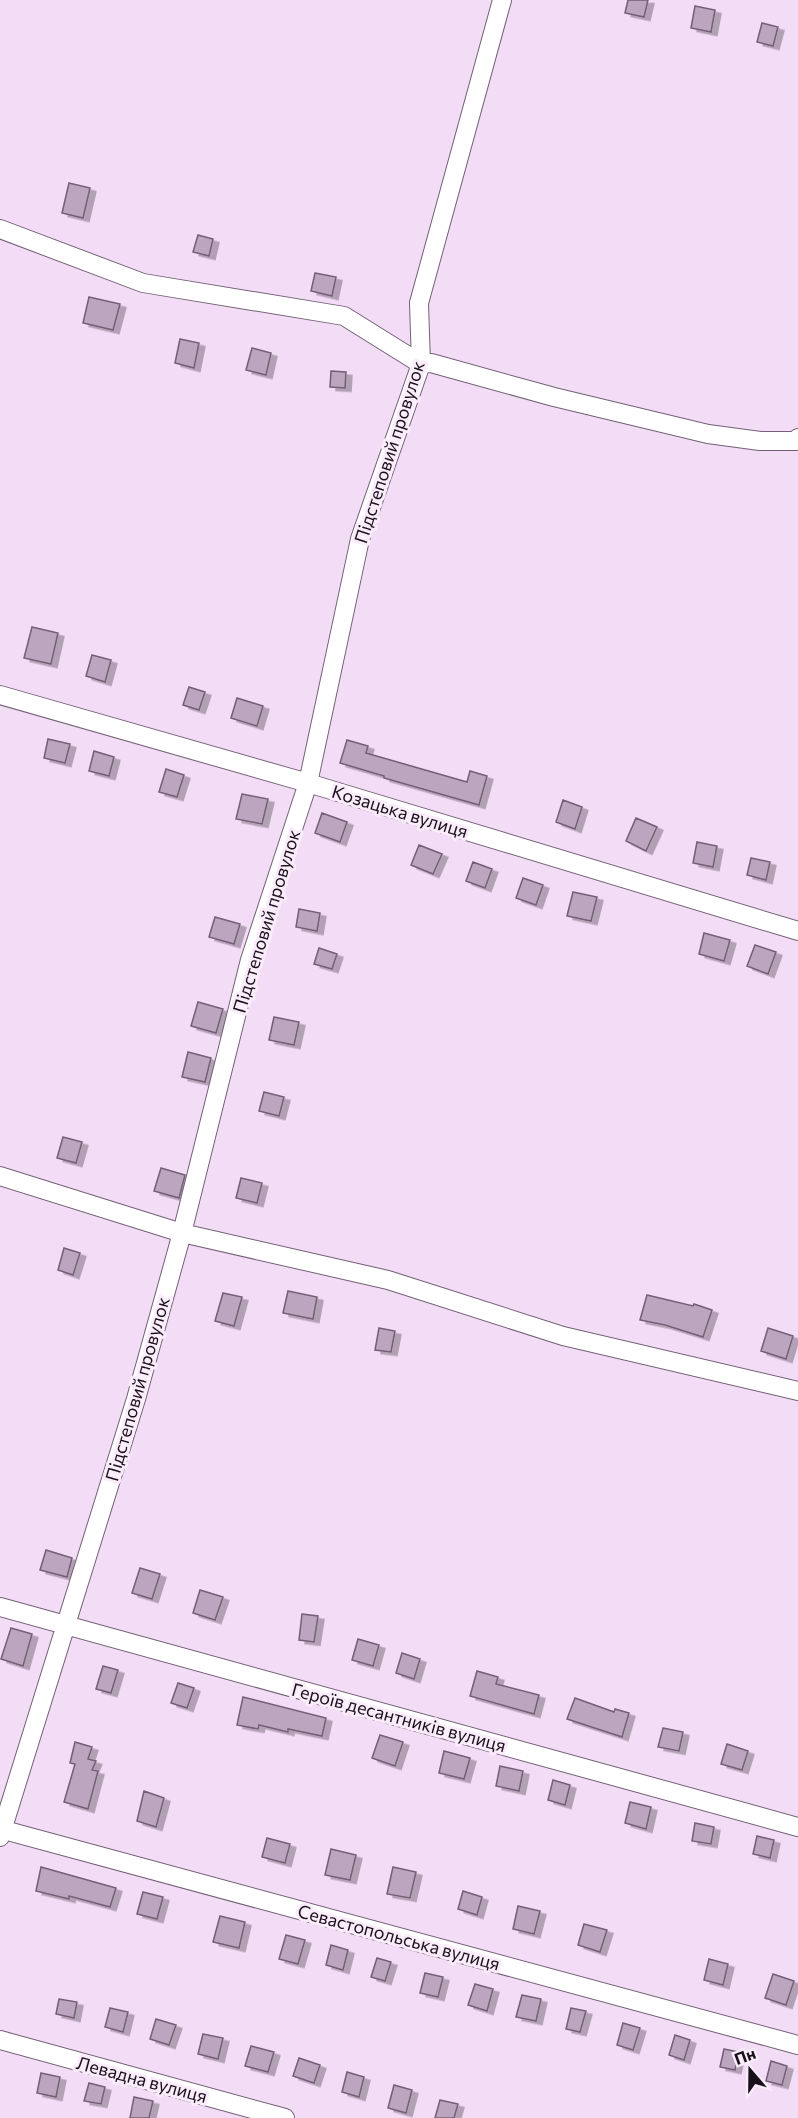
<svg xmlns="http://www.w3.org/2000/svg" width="798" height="2118" font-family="Commissioner,sans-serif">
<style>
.building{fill:#bca5be;stroke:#745f76;stroke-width:1.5;filter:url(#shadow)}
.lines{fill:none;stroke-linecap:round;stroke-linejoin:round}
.minor-casing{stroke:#746077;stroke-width:20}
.minor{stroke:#fff;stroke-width:18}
.labels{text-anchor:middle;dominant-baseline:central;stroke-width:6;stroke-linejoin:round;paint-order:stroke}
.street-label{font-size:18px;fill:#19111a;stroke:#fbecfc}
</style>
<defs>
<filter id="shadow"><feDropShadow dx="6" dy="3.5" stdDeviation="0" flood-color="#0004"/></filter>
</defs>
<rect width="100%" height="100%" fill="#f3dcf6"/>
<path class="building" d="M628,0H648L644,17L625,13Z
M695,6L715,10L711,32L691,28Z
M762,23L778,27L773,46L757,42Z
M69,183L90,188L83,218L62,213Z
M198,235L213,239L209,256L193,252Z
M315,273L336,277L332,296L311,291Z
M89,297L120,304L113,330L83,323Z
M180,339L199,343L194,368L175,363Z
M252,348L271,353L266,375L246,370Z
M331,371L346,372L345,388L330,387Z
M32,627L58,633L51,664L24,658Z
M92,655L111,660L105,682L86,676Z
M189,687L205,692L199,710L183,705Z
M237,698L263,706L257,726L231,718Z
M48,739L70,744L65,763L44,758Z
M347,740L368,746L366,753L467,782L470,771L487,776L479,805L384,778V776L340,763Z
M94,751L114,757L109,776L89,771Z
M166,769L184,775L177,797L159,792Z
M242,794L268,799L262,824L236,819Z
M563,800L582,807L575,829L556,822Z
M322,813L347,822L340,842L315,833Z
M636,818L657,827L646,851L626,841Z
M697,842L717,846L713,867L693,863Z
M419,845L442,854L433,874L411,865Z
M751,858L770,862L766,880L747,875Z
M473,862L492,869L485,888L466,881Z
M523,878L543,885L536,905L516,898Z
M573,892L597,897L591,921L567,916Z
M299,909L320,913L317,931L296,927Z
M215,917L240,924L234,944L209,937Z
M704,933L730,940L724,961L699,954Z
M755,945L776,952L768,974L747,966Z
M319,948L337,954L332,969L314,964Z
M198,1002L223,1009L216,1033L191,1026Z
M274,1017L299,1022L294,1045L269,1040Z
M188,1052L211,1058L205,1082L182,1077Z
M264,1092L284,1097L279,1116L259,1111Z
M63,1137L82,1142L76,1163L57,1158Z
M161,1168L185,1175L179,1198L154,1191Z
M241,1178L262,1183L257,1203L236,1198Z
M64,1248L80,1253L73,1275L58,1270Z
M288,1291L317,1297L313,1319L283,1313Z
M223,1293L242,1297L234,1326L215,1321Z
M647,1295L693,1306L694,1304L712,1310L703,1337L665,1325L640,1320Z
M379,1328L395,1331L391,1352L375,1350Z
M768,1328L793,1336L786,1359L761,1351Z
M46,1550L72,1558L67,1577L40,1570Z
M140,1568L160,1574L152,1599L132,1593Z
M200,1590L223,1597L215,1620L193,1613Z
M302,1614L318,1616L314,1642L299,1640Z
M11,1628L32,1634L23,1666L1,1659Z
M358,1639L379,1645L373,1666L352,1660Z
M402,1653L420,1659L414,1679L396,1673Z
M103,1666L118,1670L111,1693L96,1689Z
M477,1671L498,1677L496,1684L539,1695L534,1714L470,1696Z
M178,1683L194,1688L187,1708L171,1703Z
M243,1697L326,1718L322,1736L288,1729V1732L259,1725L258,1729L237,1725Z
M575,1698L614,1712L615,1709L629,1713L622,1737L567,1719Z
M663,1728L683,1732L679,1751L658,1747Z
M380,1735L403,1742L395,1766L372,1758Z
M75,1742L92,1747L88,1759L96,1761L92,1770L98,1771L88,1809L64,1802L75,1764L70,1763Z
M727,1744L748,1751L742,1770L721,1764Z
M444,1751L470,1758L464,1779L439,1773Z
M500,1766L523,1771L519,1791L496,1786Z
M553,1780L570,1785L565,1805L548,1800Z
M144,1791L164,1798L156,1827L137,1821Z
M630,1802L651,1807L646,1829L625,1823Z
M695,1823L714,1827L711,1844L692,1841Z
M757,1836L774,1840L770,1858L753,1854Z
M267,1838L290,1844L285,1863L262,1857Z
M331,1849L356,1855L350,1880L325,1875Z
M41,1867L116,1888L110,1907L69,1896V1899L36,1891Z
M393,1867L416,1872L410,1898L387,1894Z
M463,1891L482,1897L477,1915L458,1909Z
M143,1892L163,1897L157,1919L137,1914Z
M518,1906L540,1911L534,1934L513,1929Z
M220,1916L245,1922L239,1948L213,1942Z
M584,1924L607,1930L600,1952L578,1945Z
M286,1935L305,1940L298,1964L279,1959Z
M331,1945L348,1950L343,1970L326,1965Z
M377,1958L391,1962L385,1981L371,1977Z
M709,1959L728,1964L723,1985L704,1980Z
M425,1973L443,1977L438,1997L420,1993Z
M773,1974L794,1981L786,2005L765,1998Z
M475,1984L493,1989L487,2011L468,2005Z
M522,1995L541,1999L536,2021L516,2017Z
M59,1999L77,2002L74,2018L56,2014Z
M110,2008L128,2012L123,2032L105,2027Z
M571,2008L586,2011L580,2032L566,2029Z
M156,2019L176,2025L169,2045L150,2039Z
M623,2023L640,2028L633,2050L617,2045Z
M203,2034L223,2038L218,2059L198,2054Z
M675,2035L690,2040L684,2060L669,2055Z
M251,2046L274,2052L268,2072L245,2066Z
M724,2049L739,2052L735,2070L720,2067Z
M299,2058L320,2065L314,2083L293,2076Z
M771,2061L787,2066L782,2085L766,2081Z
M347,2072L364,2077L359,2097L342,2092Z
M41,2073L60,2077L56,2097L37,2093Z
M89,2083L105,2087L101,2104L84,2101Z
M394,2085L412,2090L406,2113L388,2108Z
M134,2097L153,2101L149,2118H130Z
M440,2100L458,2104L454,2118H435Z"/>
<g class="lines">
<g class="minor-casing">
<path id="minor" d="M0,229L143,283L344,316L421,364L431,363L554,397L708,434L760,441H796L798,438
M0,695L308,783L798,931
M0,1176L182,1233L388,1280L563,1336L798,1391
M0,1607L798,1827
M0,1829L798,2045
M0,1837L136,1399L182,1233L250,960L308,783L360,539L421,364L419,303L502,0
M0,2040L285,2118"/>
</g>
<use href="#minor" class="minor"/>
</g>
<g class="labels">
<g class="street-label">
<text transform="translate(389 452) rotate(-72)">Підстеповий провулок</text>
<text transform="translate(400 811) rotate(17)">Козацька вулиця</text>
<text transform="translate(266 921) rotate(-73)">Підстеповий провулок</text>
<text transform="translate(137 1389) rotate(-74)">Підстеповий провулок</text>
<text transform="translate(399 1717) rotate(15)">Героїв десантників вулиця</text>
<text transform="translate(399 1937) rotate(15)">Севастопольська вулиця</text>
<text transform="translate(142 2079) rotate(15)">Левадна вулиця</text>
</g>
</g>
<g transform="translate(750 2070) rotate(340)" stroke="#fbecfc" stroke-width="4.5" paint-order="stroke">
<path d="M0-4.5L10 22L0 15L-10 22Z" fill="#19111a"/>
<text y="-9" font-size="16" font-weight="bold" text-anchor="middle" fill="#19111a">Пн</text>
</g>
</svg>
